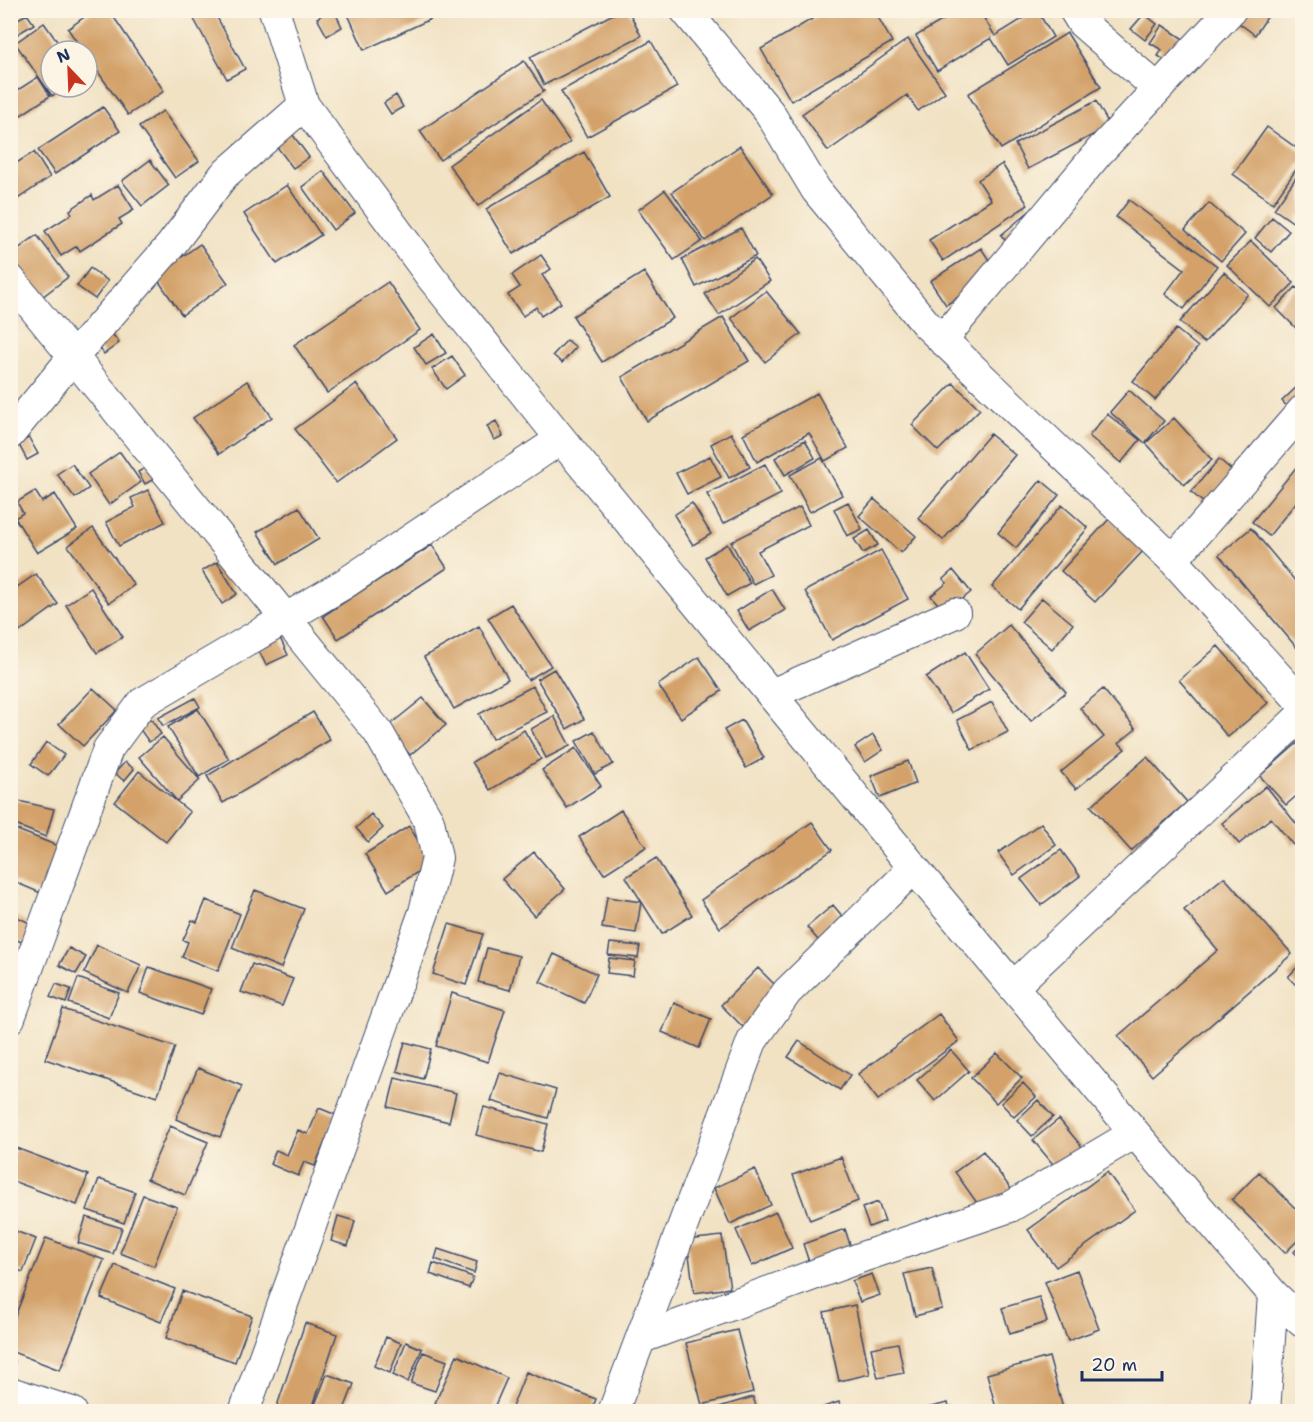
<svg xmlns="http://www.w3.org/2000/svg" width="1313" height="1422" font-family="'Shantell Sans',sans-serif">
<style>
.building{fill:#d3a169}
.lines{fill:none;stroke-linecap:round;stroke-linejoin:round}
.minor-casing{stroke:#3b4a6d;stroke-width:32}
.minor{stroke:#fff;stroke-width:30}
</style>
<rect width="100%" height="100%" fill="#fcf5e5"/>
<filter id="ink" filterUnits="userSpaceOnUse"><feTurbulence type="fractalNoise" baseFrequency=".0167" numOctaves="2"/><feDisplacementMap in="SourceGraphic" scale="12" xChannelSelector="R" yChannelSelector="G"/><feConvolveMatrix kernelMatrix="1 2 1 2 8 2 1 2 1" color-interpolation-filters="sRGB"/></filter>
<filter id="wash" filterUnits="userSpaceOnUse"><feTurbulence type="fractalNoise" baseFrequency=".008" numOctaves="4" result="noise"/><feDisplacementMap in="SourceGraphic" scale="24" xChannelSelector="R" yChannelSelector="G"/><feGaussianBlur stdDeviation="1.35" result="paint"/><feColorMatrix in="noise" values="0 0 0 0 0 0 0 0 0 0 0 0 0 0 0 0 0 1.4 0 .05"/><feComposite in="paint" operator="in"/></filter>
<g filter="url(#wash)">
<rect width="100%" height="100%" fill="#f1e2c4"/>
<g id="blocks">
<path class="building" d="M94,10H109L164,91L128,115L87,56V51H83L68,29Z
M192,10H213L245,69L227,79L190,12Z
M330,10H334L342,27L327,36L317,18Z
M346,10H450L364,50Z
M621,10H628L641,36L544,85L530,57Z
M827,10H874L892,42L791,101L761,49Z
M939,10H979L995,36L1037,10L1053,37L1008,65L991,38L937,71L916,36L945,19Z
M1248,10H1272L1255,35L1239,23Z
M10,12L16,20L27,14L34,24L13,37L10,33Z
M1144,14L1157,24L1145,40L1131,29Z
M44,23L64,51H51V87H66L52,96L15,43Z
M1162,25L1188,42L1173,65L1158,56L1162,50L1150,43Z
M1067,33L1101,87L1001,149L968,94Z
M908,39L945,92L918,111L907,95L828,151L802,114Z
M651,41L677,87L587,137L561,91Z
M524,61L544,91L440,160L420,131Z
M38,77L50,96L15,119L10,113V95Z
M396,95L403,107L391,114L384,103Z
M541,100L570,142L478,206L449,165Z
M1096,101L1110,126L1028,169L1015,144Z
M103,107L120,131L55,174L38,150Z
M163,111L199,161L175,178L139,127Z
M1267,127L1302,152V161L1273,203L1233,174Z
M290,131L309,157L293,168L274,143Z
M740,146L773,194L705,241L672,192Z
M34,152L50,177L10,204V167Z
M584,152L610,197L513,254L486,209Z
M150,160L169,185L142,206L122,181Z
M1002,164L1028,205L943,261L929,240L991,200L978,180Z
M1302,169V212L1294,223L1274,209Z
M323,171L355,213L333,230L302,187Z
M118,185L134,210L119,219L122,224L80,251L77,246L61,256L45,231L72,214L70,210L92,195L94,200Z
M287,185L321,235L277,264L244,214Z
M665,190L702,241L674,260L638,210Z
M1129,200L1217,266L1184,309L1165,294L1184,269L1116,217Z
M1209,203L1245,234L1221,261L1185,230Z
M1038,204L1009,245L1001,235Z
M1272,217L1289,231L1271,252L1255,238Z
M741,228L756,256L696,287L682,259Z
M37,235L68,277L42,297L10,255Z
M1251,241L1294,283L1270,307L1227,265Z
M200,244L228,283L182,315L155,276Z
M981,248L997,272L946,305L930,281Z
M541,255L551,269L542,275L561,303L541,316L536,307L523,316L508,295L520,287L512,275Z
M755,259L770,281L719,315L705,294Z
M90,268L108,281L95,299L77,286Z
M644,272L673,318L602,362L573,316Z
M1224,272L1248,294L1204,343L1180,322Z
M388,282L420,330L327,393L294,345Z
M1296,287L1302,293V334L1276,308Z
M766,291L801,334L765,362L731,318Z
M723,317L749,361L647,421L622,377Z
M109,329L119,343L104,354L94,340Z
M1176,329L1198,347L1155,400L1133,381Z
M434,334L446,353L426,365L414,347Z
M567,340L576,347L562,363L553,355Z
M452,356L465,375L446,389L432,369Z
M247,381L272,417L219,454L193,418Z
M1302,382V402L1292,412L1282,401Z
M953,383L980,409L938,451L912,425Z
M356,384L397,438L336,483L295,429Z
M1129,390L1164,421L1145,443L1110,412Z
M817,393L848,448L825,461L809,433L757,462L743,434Z
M1107,414L1140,440L1121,463L1089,436Z
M1174,418L1212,460L1184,485L1146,443Z
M496,421L503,436L494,440L487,426Z
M731,433L750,467L729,478L711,444Z
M990,434L1015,455L943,540L918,518Z
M29,438L38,454L27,460L18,443Z
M805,440L815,458L785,475L775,458Z
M120,452L141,482L109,505L88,474Z
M710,456L721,477L687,494L676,473Z
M822,458L842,495L810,512L790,475Z
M1219,459L1234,472L1205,504L1191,492Z
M1302,460V495L1269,536L1252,522Z
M155,462L163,474L145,484L138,472Z
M72,464L89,488L75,498L57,474Z
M765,464L781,494L723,524L707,494Z
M1041,480L1059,495L1016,548L998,533Z
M148,490L165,522L119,546L106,522L135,507L131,498Z
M35,491L42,502L55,494L77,529L37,553L15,518L23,513L17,502Z
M874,499L916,536L901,553L859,516Z
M848,502L862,529L847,536L834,509Z
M692,503L711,534L693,545L674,515Z
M1062,505L1088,528L1018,609L992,587Z
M299,507L319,539L278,564L257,532Z
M800,507L809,525L758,551L771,575L753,584L731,542Z
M1110,518L1144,550L1095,602L1061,571Z
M93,528L134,585L109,603L68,546Z
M1251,528L1302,589V654L1219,555Z
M869,530L878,545L863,553L854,539Z
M727,544L750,583L727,596L705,557Z
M432,545L447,568L338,639L323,616Z
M881,550L908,599L832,640L805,591Z
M217,562L237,594L222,604L202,571Z
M953,570L971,592L946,613L931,596L947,583L943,579Z
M36,574L58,604L15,635L10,629V592Z
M91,588L123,637L97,653L66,605Z
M772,589L785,610L749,631L737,611Z
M1042,598L1073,624L1052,649L1021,622Z
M511,604L551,666L528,680L488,618Z
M1009,625L1066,692L1031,721L975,654Z
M479,626L508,679L454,709L424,657Z
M280,638L288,655L266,665L258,649Z
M1218,646L1268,703L1228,737L1179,680Z
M965,652L989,689L951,713L926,677Z
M699,657L722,691L681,718L658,685Z
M554,669L584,719L567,729L537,679Z
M533,686L547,712L492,739L479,714Z
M93,688L117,710L83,746L59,724Z
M1103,689L1136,729L1119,743L1125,749L1076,789L1061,772L1104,737L1080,708Z
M195,698L200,707L163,726L158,718Z
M423,698L446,725L410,755L387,727Z
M992,702L1008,732L972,750L957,720Z
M198,709L229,759L199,777L168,727Z
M313,712L330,740L223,803L207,776Z
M554,716L570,746L546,758L531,729Z
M151,719L161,734L149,742L139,728Z
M742,720L764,758L746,768L724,730Z
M524,730L541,759L490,790L472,762Z
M594,731L613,764L595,774L576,741Z
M873,735L883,750L865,762L855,747Z
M163,737L200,780L177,801L139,757Z
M1302,739V791L1286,805L1260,776Z
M46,742L64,755L48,776L31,764Z
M576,748L601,786L567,808L542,770Z
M1147,757L1187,802L1131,851L1091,806Z
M908,761L916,783L880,798L871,776Z
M125,762L134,769L124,781L115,773Z
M139,771L190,812L166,842L115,802Z
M1266,786L1302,831V838L1293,845L1271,818L1239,844L1222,823Z
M10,799L54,809L46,837L10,823Z
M621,810L646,847L604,874L579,837Z
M371,814L383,828L368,842L356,828Z
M812,822L832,850L720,928L701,900Z
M1041,823L1056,845L1014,875L998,853Z
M409,826L432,863L388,891L365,854Z
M10,827L63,848L43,894L10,880Z
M1061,850L1080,876L1041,905L1021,879Z
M534,852L565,889L534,916L502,879Z
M656,858L692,915L662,934L626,877Z
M1224,877L1292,954L1152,1076L1118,1036L1218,950L1184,910Z
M255,890L304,909L281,968L232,948Z
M607,897L641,902L636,933L602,928Z
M206,900L240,914L218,971L182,957L188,942L183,940L192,920L197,922Z
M833,905L849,924L823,946L807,927Z
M15,916L34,925L26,944L10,937V926Z
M449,924L483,934L466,985L433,974Z
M610,943L640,946L638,958L608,955Z
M97,945L141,965L128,993L84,973Z
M69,948L86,957L76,974L59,965Z
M487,948L519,956L510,990L478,982Z
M554,954L597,974L584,1003L540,982Z
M609,958L635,961L633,976L607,973Z
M1302,962V991L1288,977Z
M252,964L293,979L282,1006L241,992Z
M149,967L211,989L201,1015L140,993Z
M758,968L782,992L745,1029L721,1005Z
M78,978L119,993L109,1018L69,1003Z
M56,984L71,989L66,1003L50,997Z
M452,993L505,1010L488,1062L436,1046Z
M674,1003L711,1019L699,1048L662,1032Z
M63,1009L175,1047L157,1097L45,1059Z
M939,1014L959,1041L878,1100L858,1074Z
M799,1041L850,1075L840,1090L788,1057Z
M405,1042L431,1049L423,1079L397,1071Z
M951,1050L969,1071L935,1101L917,1080Z
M997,1053L1022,1078L996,1103L971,1078Z
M198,1068L242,1086L220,1137L176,1119Z
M500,1073L556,1090L548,1118L491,1101Z
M395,1078L456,1093L449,1122L388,1107Z
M1023,1083L1036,1097L1014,1117L1001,1103Z
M1038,1100L1053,1117L1032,1136L1017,1120Z
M484,1107L548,1124L541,1152L476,1135Z
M319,1108L336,1115L315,1166L304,1162L298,1176L270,1164L276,1150L287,1155L298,1130L308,1134Z
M1059,1119L1082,1147L1057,1169L1033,1140Z
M170,1126L208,1142L185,1195L147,1179Z
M16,1148L88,1175L77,1205L10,1180V1161Z
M983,1151L1011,1189L982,1210L955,1172Z
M841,1157L858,1201L810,1220L793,1175Z
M755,1169L771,1205L730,1224L714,1188Z
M1107,1172L1135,1210L1056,1267L1028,1230Z
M1259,1172L1302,1215V1236L1285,1253L1232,1200Z
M99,1179L135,1192L124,1223L87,1210Z
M143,1195L177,1207L154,1266L120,1253Z
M878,1202L885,1221L869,1227L862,1208Z
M776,1212L792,1248L752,1266L736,1230Z
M338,1216L355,1221L348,1246L331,1241Z
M86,1217L122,1228L113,1254L78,1243Z
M10,1229L36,1239L23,1272L10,1267Z
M845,1229L852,1251L810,1265L803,1244Z
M722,1236L730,1288L694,1293L687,1240Z
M46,1238L104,1260L60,1370L10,1351V1329Z
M1302,1243V1260L1294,1252Z
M438,1249L477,1262L474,1273L435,1259Z
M433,1263L473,1277L469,1288L430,1274Z
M115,1265L175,1289L161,1322L101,1298Z
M932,1268L942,1309L915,1316L904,1274Z
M1077,1270L1099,1329L1068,1341L1045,1282Z
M872,1274L880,1295L860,1302L852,1281Z
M182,1291L252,1316L235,1362L166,1338Z
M1039,1297L1047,1322L1010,1334L1002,1308Z
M855,1305L870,1374L839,1381L824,1312Z
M305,1323L337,1334L311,1412H275Z
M737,1330L753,1392L702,1405L686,1343Z
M386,1337L401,1343L390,1373L374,1366Z
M406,1342L422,1349L408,1382L393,1375Z
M898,1343L904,1373L878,1378L871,1348Z
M423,1352L447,1361L435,1391L411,1383Z
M457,1355L507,1378L492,1412H454L435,1403Z
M1049,1357L1064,1412H1042L1041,1407L1026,1412H997L987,1374Z
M10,1360L15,1361L11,1374L10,1373Z
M526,1372L596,1399L591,1412H523L512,1407Z
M327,1374L354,1384L343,1412H312Z
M753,1397L758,1412H710L709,1410Z
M839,1402L842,1412H811V1411Z
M948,1403L950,1412H922V1409Z"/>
</g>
</g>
<g filter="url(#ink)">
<use href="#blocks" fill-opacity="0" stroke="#3b4a6d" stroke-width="1.5"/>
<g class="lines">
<g class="minor-casing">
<path id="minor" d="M274,10L304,105L431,277L561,439L914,868L1135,1133L1273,1294L1302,1322
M685,10L769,112L816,190L926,324L1173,560L1302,703
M1074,10L1082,23L1157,88
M10,279L378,732L429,821L437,858L424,912L244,1412
M942,340L1099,152L1231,10
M10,434L74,356L171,245L224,175L304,105
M1173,560L1302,411
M772,694L955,613
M1014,986L1302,715
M10,1018L108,749L142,703L344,584L561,439
M642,1338L865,1256L1010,1207L1135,1133
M10,1392L72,1412
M613,1412L752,1041L787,992L914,868
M1265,1412L1273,1294"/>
</g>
<use href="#minor" class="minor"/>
</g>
</g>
<rect width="1313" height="1422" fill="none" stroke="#fcf5e5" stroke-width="36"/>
<g transform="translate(69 69) rotate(337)"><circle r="28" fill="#fcf5e5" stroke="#a2a6af" stroke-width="1.5"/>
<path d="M0-4.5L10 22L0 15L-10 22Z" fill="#c8321e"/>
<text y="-9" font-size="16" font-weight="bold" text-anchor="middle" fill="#1b2f5e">N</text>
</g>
<path d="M1082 1371v9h80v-9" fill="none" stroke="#1b2f5e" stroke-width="3"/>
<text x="1091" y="1371" font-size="18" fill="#1b2f5e" stroke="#fcf5e5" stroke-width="4.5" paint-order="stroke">20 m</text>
</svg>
